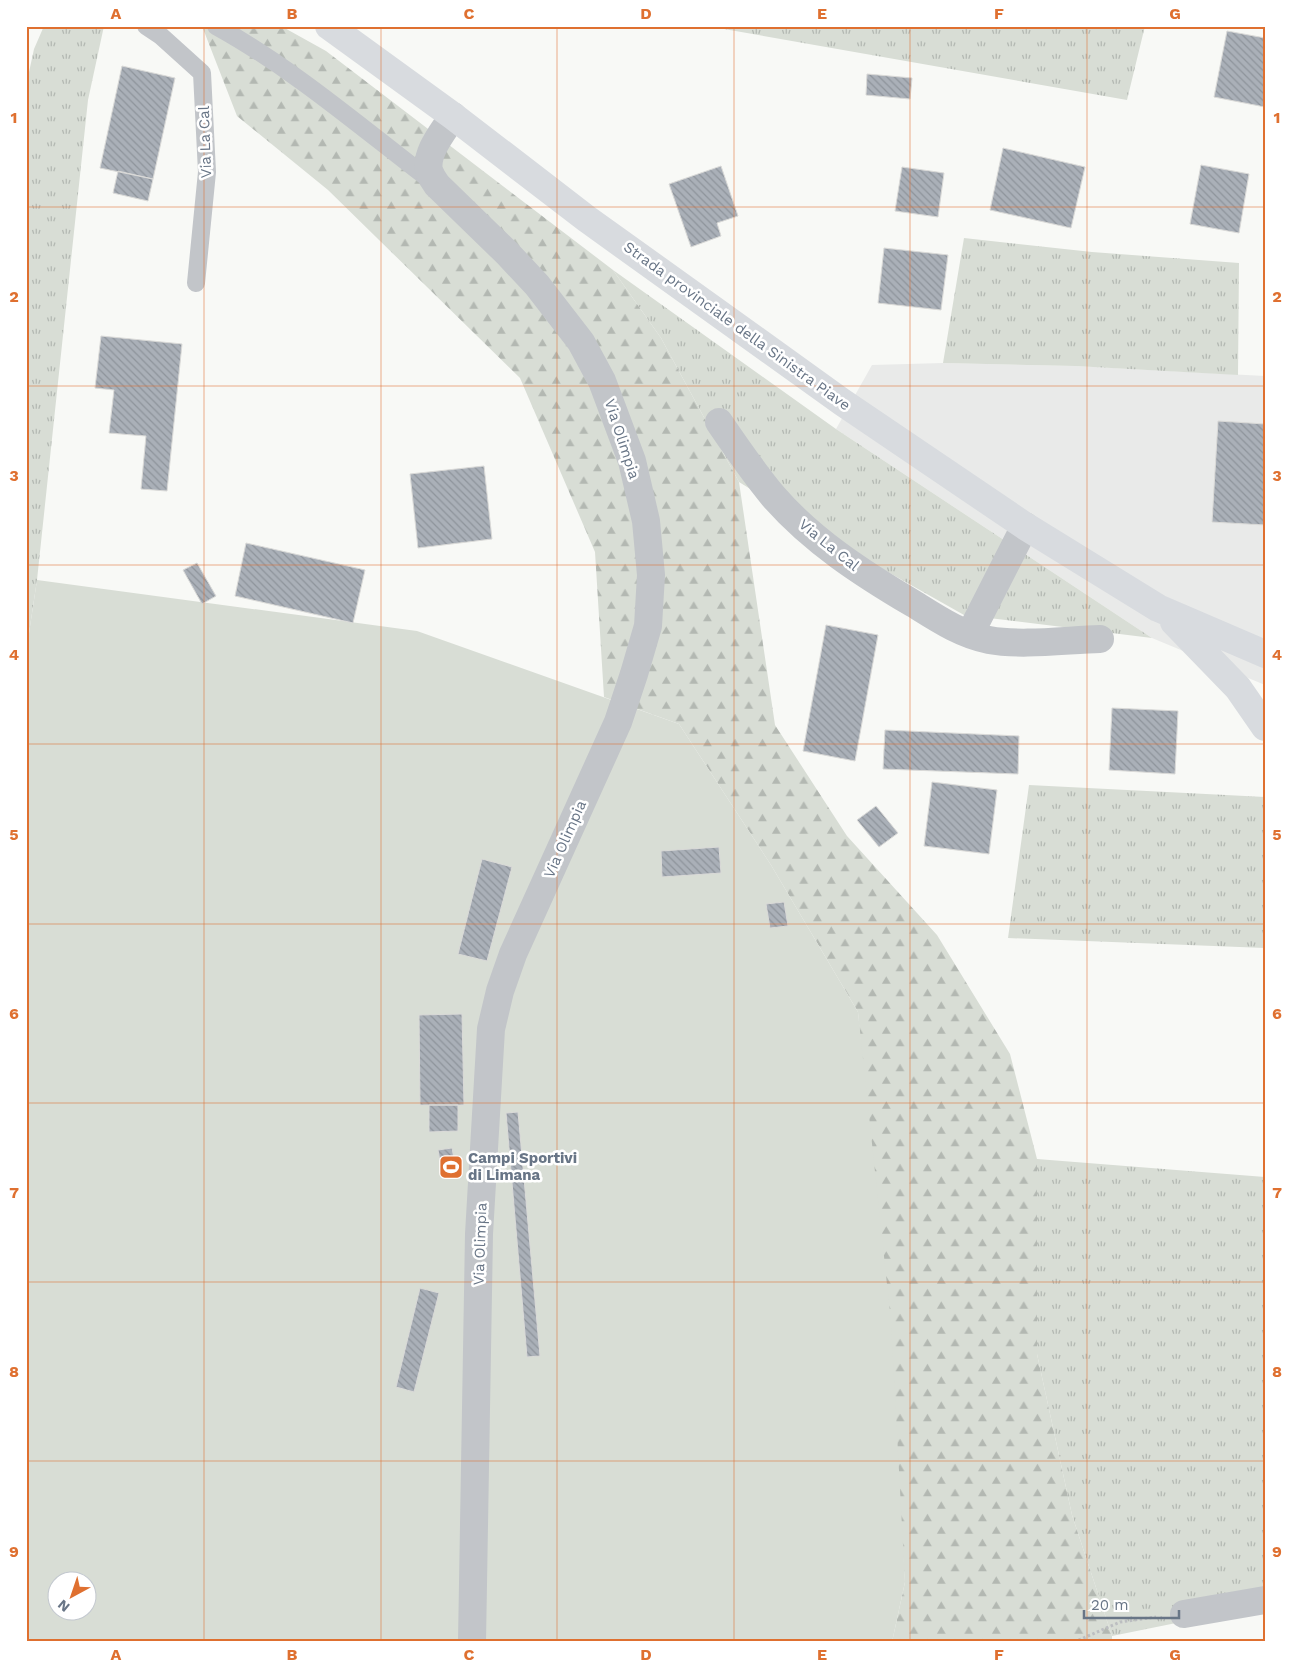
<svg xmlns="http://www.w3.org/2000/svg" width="1291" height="1668" font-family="'Work Sans',sans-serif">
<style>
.built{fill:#e9eae9}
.grass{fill:url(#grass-tufts)}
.forest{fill:url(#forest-firs)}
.park{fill:#d8ddd5;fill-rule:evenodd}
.building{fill:url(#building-back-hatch);stroke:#dadad8}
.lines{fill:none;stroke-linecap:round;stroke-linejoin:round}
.path{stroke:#bcbec1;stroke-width:3;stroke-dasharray:2.5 2.5;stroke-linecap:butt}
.service{stroke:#c2c5c9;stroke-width:18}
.minor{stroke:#c2c5c9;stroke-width:28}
.secondary{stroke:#d8dbdf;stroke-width:28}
.grid{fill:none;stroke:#df7030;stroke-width:1;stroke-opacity:0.55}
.labels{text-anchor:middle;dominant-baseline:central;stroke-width:5;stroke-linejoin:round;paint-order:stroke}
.street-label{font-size:15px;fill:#687586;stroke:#fff}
.poi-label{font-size:15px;font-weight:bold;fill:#687586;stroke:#fff;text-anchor:start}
.neatline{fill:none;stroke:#df7030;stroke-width:2}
.grid-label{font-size:16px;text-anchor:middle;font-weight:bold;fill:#df7030}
</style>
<defs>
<pattern id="grass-tufts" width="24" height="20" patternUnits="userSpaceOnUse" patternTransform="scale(1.25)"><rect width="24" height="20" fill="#d8ddd5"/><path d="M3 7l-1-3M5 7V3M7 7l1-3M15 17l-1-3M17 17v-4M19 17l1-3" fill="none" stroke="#b3b8b2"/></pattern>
<pattern id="forest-firs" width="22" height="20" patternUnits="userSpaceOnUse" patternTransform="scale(1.25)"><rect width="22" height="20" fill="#d8ddd5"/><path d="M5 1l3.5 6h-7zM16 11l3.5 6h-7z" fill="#b3b8b2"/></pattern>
<pattern id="building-back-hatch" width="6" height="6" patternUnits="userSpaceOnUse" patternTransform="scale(1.25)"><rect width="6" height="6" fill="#aab0b8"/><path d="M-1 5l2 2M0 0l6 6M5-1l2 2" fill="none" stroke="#8e949b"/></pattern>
</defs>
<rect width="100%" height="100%" fill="#f8f9f6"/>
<path class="built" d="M943,363L1075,366L1265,376V685L1152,638L836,429L872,365Z"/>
<path class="grass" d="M44,26H104L88,100L37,580L26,653V86L34,49Z
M707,26H1145L1127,100Z
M964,238L1092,252L1239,263L1238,375L1075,366L943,363Z
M613,270L836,429L1152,638L964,615L856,554L739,482L661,338Z
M1029,785L1265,797V948L1008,938Z
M1037,1159L1265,1177V1605L1112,1636L1072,1515L1037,1354Z"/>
<path class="forest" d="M202,26H281L326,51L613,270L661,338L739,482L775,725L847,836L937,935L1010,1054L1037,1159V1354L1072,1515L1112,1636V1642H892L905,1582L858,1012L771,865L679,724L604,697L595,552L520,378L328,190L237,116Z"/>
<path class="park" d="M37,580L417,631L679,724L771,865L858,1012L891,1322L905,1582L892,1642H26V653ZM58,1580H88V1610H58Z"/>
<path class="building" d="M1227,31L1265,38V107L1214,97Z
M122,66L175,78L153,179L100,168Z
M867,74L912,78L910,99L866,95Z
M1003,148L1085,167L1071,228L990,210Z
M1201,165L1249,174L1239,233L1190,224Z
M721,166L738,216L717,223L721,236L691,247L669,184Z
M902,167L944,173L938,217L895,211Z
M118,171L153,179L148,201L113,193Z
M884,248L948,255L941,310L878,303Z
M101,336L182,344L167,491L141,489L146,436L109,433L114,390L95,388Z
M1218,421L1265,424V525L1212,522Z
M484,466L492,539L418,548L410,474Z
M246,543L365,570L353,623L235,596Z
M197,563L216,596L202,604L183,570Z
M826,625L878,635L855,761L803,751Z
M1112,708L1178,711L1175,774L1109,770Z
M885,730L1019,736L1018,774L883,769Z
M932,782L997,790L989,854L924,846Z
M876,806L898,833L879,847L857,820Z
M719,847L721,873L662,877L661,851Z
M482,859L512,867L487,961L458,954Z
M784,902L788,926L770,928L766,904Z
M462,1014L464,1105H420L419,1015Z
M429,1105H458V1131L429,1132Z
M518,1112L540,1356L527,1357L506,1113Z
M452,1148L455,1164L441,1167L438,1150Z
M420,1288L439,1293L414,1392L396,1387Z"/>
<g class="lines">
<path class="path" d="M1074,1642L1120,1622L1156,1617"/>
<path class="service" d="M146,26L161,36L202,73L207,172L196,283
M216,26C294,69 363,129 434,183"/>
<path class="minor" d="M453,116C444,131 425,152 429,171C431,176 434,181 437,185L507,253L537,285L581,342L602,381L632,461L646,521L651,575L648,626L634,674L618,722L513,954L500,991L491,1029L479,1234L472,1642
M719,422C736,447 753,472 773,496C812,541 863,574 914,604C938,619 962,635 989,640C1021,646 1066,640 1100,639
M970,634L1025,526
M1184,1614L1265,1600"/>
<path class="secondary" d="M329,26L453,116L587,219L842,402L1025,526L1158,608L1265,654
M1174,622L1238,688L1265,727"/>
</g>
<path class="grid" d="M204,26V1642M381,26V1642M557,26V1642M734,26V1642M910,26V1642M1087,26V1642M26,207H1265M26,386H1265M26,565H1265M26,744H1265M26,924H1265M26,1103H1265M26,1282H1265M26,1461H1265"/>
<defs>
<g id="stadium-square" transform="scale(1.25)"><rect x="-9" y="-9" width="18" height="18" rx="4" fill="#df7030" stroke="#fff"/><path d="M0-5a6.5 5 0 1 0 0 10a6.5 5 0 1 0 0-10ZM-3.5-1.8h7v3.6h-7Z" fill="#fff"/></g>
</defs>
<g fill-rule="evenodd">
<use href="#stadium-square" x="451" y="1167"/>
</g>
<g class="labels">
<g class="street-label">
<text transform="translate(205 142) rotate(-92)">Via La Cal</text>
<text transform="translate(737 326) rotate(36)">Strada provinciale della Sinistra Piave</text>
<text transform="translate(622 439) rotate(72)">Via Olimpia</text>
<text transform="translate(829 545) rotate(39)">Via La Cal</text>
<text transform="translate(565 839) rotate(-66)">Via Olimpia</text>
<text transform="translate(480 1244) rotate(-88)">Via Olimpia</text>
</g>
<g class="poi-label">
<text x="468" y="1158">Campi Sportivi<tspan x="468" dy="17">di Limana</tspan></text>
</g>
</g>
<rect width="1291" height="1668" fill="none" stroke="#ffffff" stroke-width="55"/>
<g transform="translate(72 1596) rotate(220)"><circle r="24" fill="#ffffff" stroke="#c3c8cf"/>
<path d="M0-4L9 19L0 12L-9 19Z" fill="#df7030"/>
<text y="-8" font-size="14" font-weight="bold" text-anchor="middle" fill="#687586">N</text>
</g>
<path d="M1084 1610v8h95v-8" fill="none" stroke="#687586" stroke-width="2.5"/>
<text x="1091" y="1610" font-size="15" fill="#687586" stroke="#ffffff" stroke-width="4" paint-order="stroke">20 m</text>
<rect x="28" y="28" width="1236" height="1612" class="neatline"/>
<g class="grid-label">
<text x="116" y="19">A</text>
<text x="292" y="19">B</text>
<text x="469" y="19">C</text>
<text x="646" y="19">D</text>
<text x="822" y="19">E</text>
<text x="999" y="19">F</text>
<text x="1175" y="19">G</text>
<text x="14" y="123">1</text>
<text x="1277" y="123">1</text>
<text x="14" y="302">2</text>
<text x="1277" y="302">2</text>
<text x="14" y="481">3</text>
<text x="1277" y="481">3</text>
<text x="14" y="660">4</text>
<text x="1277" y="660">4</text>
<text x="14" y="840">5</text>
<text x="1277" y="840">5</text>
<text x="14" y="1019">6</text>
<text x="1277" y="1019">6</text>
<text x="14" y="1198">7</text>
<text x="1277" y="1198">7</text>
<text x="14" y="1377">8</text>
<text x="1277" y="1377">8</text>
<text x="14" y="1557">9</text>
<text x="1277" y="1557">9</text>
<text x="116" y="1660">A</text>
<text x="292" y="1660">B</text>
<text x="469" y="1660">C</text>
<text x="646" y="1660">D</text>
<text x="822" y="1660">E</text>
<text x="999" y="1660">F</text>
<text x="1175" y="1660">G</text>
</g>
</svg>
